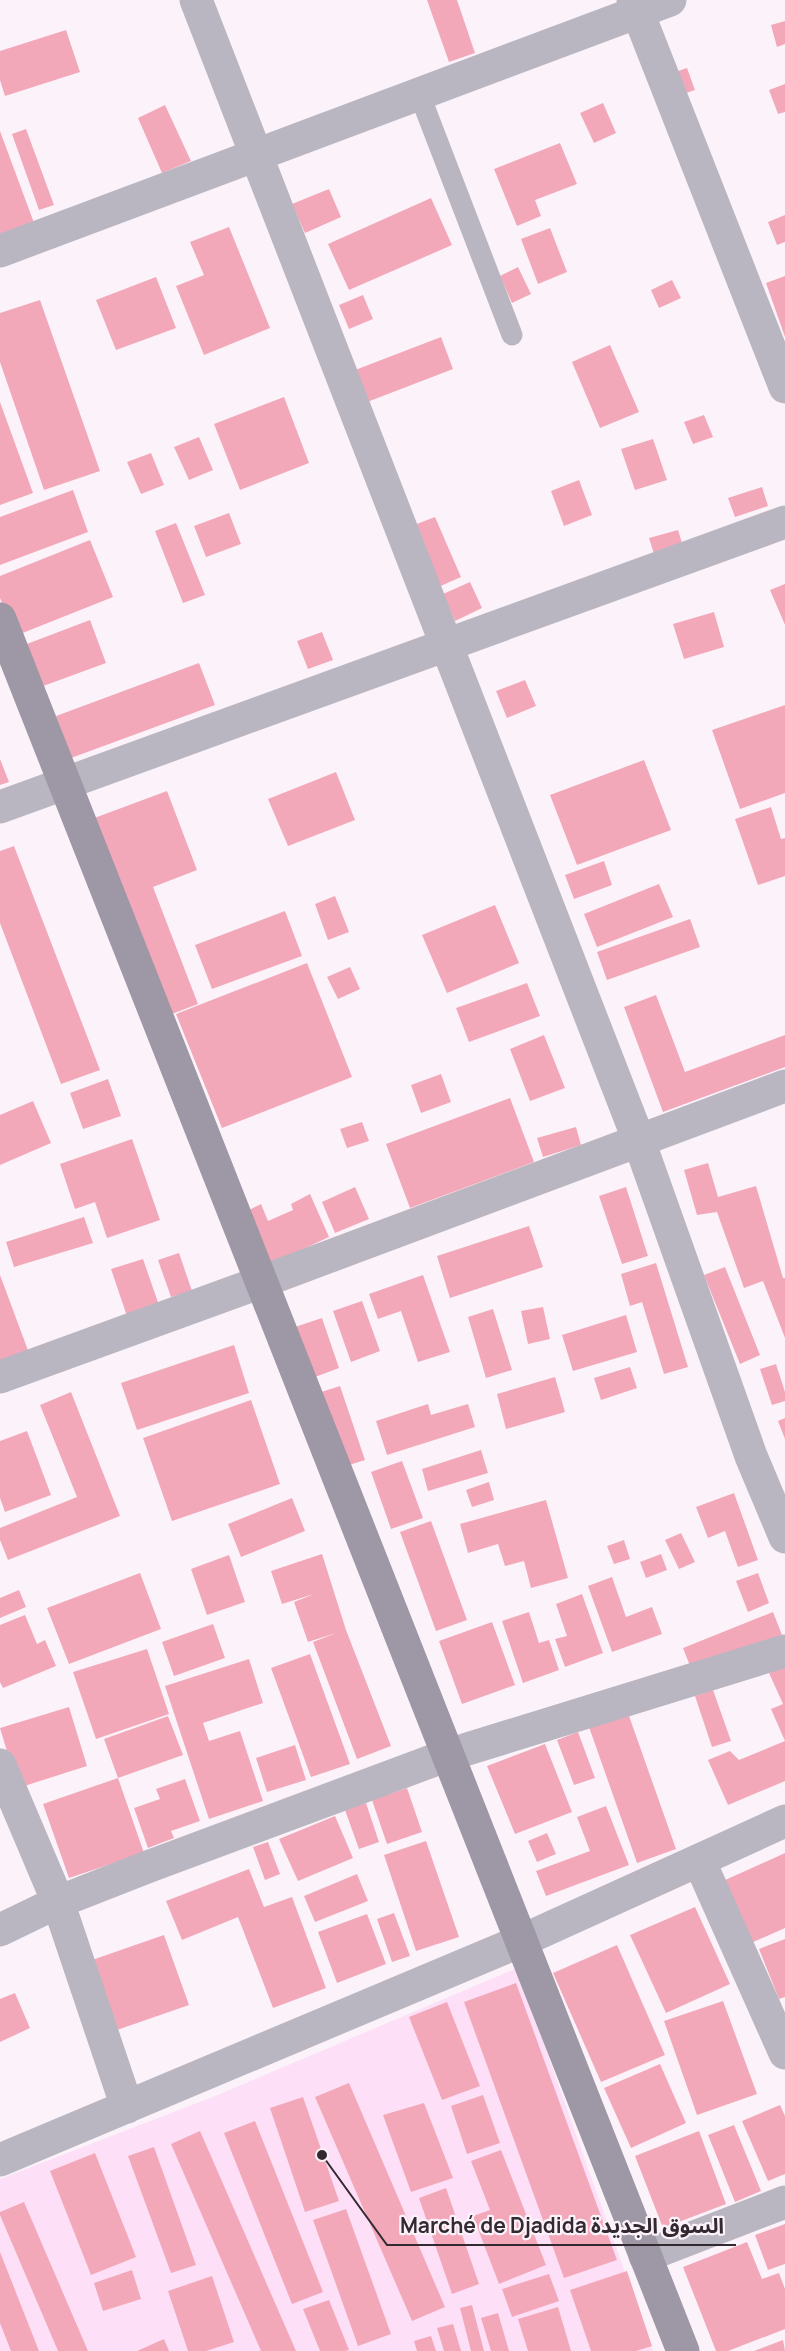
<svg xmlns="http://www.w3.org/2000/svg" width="785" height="2351" font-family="Manrope,'Noto Sans Arabic',sans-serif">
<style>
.built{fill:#fde0f7}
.building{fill:#f3a8b9}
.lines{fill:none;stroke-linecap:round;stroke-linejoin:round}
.lane{stroke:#bab6c1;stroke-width:21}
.street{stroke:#bab6c1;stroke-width:33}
.secondary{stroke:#9d97a6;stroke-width:33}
.leader{fill:none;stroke:#332a31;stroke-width:2}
.callout-dot{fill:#332a31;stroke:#fcf3fa;stroke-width:2}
.callout-label{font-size:21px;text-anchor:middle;font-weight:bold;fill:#332a31;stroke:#fcf3fa;stroke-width:4.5;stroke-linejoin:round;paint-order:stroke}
</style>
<rect width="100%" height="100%" fill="#fcf3fa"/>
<path class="built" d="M517,1968L653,2351H0V2179L215,2096Z"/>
<path class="building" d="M427,0H457L475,53L449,62Z
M785,21V44L777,47L771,25Z
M66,30L80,72L5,96L0,80V51Z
M687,68L695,90L674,97L666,75Z
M785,84V112L778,114L769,90Z
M603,103L616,133L594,143L580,113Z
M165,105L191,161L162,173L138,118Z
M26,129L54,205L39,210L12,134Z
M0,131L37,231L0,245Z
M560,143L577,184L535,200L541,216L517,226L494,169Z
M329,189L341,217L305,233L292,204Z
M431,198L452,245L349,290L328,244Z
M785,215V242L777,245L768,222Z
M229,227L270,328L204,355L176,286L204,275L190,242Z
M550,228L567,272L538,284L521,239Z
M518,267L531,294L512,303L500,276Z
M785,276V337L766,283Z
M156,277L176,328L116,350L96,300Z
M672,280L681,298L659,308L651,290Z
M363,295L373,319L349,329L339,305Z
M40,300L100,471L44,490L0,362V313Z
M441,337L453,369L362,404L350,372Z
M610,345L639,412L600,428L572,362Z
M284,397L309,463L240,490L214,424Z
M0,402L33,493L0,505Z
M704,415L713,437L693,444L684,422Z
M199,437L213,470L189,480L174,447Z
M653,439L667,480L635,490L621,449Z
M151,453L164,485L141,494L127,462Z
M579,480L592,515L564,526L551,491Z
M762,487L768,506L735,517L728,498Z
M73,490L88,532L0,565V517Z
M229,513L241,544L206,557L194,526Z
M435,517L461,577L436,588L409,527Z
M176,523L205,595L183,603L155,531Z
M678,530L684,549L655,557L649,538Z
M90,540L113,597L15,636L0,598V576Z
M470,582L482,608L455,621L443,594Z
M785,584V625L770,590Z
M714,612L724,647L684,659L673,624Z
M90,620L106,663L35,689L19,647Z
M322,632L333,660L308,669L297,641Z
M199,663L215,705L71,758L56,716Z
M525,680L536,706L507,718L496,691Z
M785,705V793L740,809L712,730Z
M0,759L9,782L0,785Z
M644,760L671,830L577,865L550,795Z
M336,772L355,820L288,846L268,799Z
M167,791L197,870L153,887L198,1004L164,1017L89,820Z
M771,807L781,839L785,838V876L758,885L735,819Z
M14,846L100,1070L61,1084L0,923V851Z
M604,861L612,885L574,899L565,875Z
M659,884L673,917L597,947L584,914Z
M335,896L349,932L328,940L315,904Z
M495,905L519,963L447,993L422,935Z
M285,911L302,956L212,989L195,945Z
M690,919L700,947L607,980L597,952Z
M307,963L352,1077L222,1128L176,1014Z
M350,967L360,989L338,999L327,977Z
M527,983L540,1016L469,1042L456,1008Z
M656,995L685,1072L785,1035V1067L663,1112L624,1007Z
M544,1035L565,1088L530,1101L510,1049Z
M441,1074L451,1102L421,1113L411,1085Z
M108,1079L121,1116L83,1129L70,1093Z
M510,1098L534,1162L410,1208L386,1144Z
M33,1101L51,1143L0,1165V1115Z
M362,1122L369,1141L347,1148L340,1129Z
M576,1127L581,1145L543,1157L537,1138Z
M132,1139L160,1220L107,1238L95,1202L75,1209L60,1164Z
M708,1163L718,1197L756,1186L783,1278H785V1338L763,1281L744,1288L717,1212L697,1215L684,1170Z
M355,1187L369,1219L335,1233L322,1202Z
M626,1187L648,1256L622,1264L599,1196Z
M310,1194L329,1237L265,1267L241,1214L261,1204L268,1221L293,1210L291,1204Z
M84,1217L93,1243L14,1267L6,1242Z
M529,1226L543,1267L450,1298L437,1256Z
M179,1253L192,1291L171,1297L158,1260Z
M143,1259L161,1311L129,1322L111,1269Z
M656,1263L688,1367L664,1374L642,1302L630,1306L621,1274Z
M725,1267L760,1355L740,1364L704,1275Z
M0,1275L29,1353L0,1363Z
M423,1275L450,1352L418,1362L401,1311L378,1319L369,1294Z
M362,1301L380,1351L351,1362L333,1311Z
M543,1307L550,1339L528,1344L521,1311Z
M493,1309L512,1370L486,1378L468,1317Z
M626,1315L637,1352L573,1371L562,1335Z
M322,1318L339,1368L307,1380L289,1329Z
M234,1345L249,1393L137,1430L121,1383Z
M776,1364L785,1392V1401L772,1405L760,1369Z
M630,1367L637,1388L601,1400L594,1378Z
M555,1377L565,1412L506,1429L497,1394Z
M340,1386L365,1460L343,1467L318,1393Z
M71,1392L120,1516L8,1560L0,1540V1528L77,1497L40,1405Z
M251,1400L280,1484L172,1521L143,1438Z
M428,1404L431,1415L468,1404L475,1427L387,1455L376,1421Z
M785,1418V1439L778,1421Z
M27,1431L51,1495L5,1512L0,1498V1441Z
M481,1450L488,1473L428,1491L422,1469Z
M402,1461L423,1518L391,1529L371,1472Z
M489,1482L494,1500L472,1507L466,1490Z
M734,1493L758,1560L738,1567L725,1531L708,1538L696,1507Z
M292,1498L305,1531L241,1557L228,1524Z
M546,1500L568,1578L531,1588L524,1561L505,1566L498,1544L468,1553L460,1524Z
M431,1521L467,1620L436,1631L400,1532Z
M681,1533L695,1562L679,1569L665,1540Z
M624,1540L630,1559L614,1564L607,1546Z
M322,1554L346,1630L391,1746L357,1759L313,1642L336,1633L308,1642L294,1602L314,1594L282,1604L271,1571Z
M661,1554L667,1570L646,1578L640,1562Z
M229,1555L245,1602L207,1615L191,1569Z
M140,1573L161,1629L69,1664L47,1608Z
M758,1573L769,1603L748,1612L736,1581Z
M612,1577L626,1617L652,1607L662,1634L612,1652L588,1586Z
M19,1590L26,1607L0,1618V1598Z
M582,1594L603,1653L565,1667L555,1639L567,1636L556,1604Z
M529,1612L539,1643L549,1640L559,1670L523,1683L502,1621Z
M773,1612L782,1635L692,1671L683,1648Z
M25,1615L37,1644L45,1640L56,1666L3,1688L0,1682V1625Z
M492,1622L515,1685L462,1704L439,1641Z
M213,1624L225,1658L174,1676L162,1642Z
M147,1649L169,1714L96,1739L73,1672Z
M310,1654L350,1764L311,1777L271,1668Z
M249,1659L263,1703L203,1723L209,1741L240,1731L263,1801L209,1819L165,1686Z
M785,1666V1781L728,1805L708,1760L730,1751L739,1760L785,1741L771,1709L783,1704L769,1673Z
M713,1690L731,1741L712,1747L695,1696Z
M69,1707L87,1766L18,1788L0,1728Z
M628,1713L676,1849L637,1863L589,1727Z
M168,1716L183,1755L118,1778L104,1739Z
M578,1732L595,1778L574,1785L557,1740Z
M545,1744L572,1812L515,1834L487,1766Z
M295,1745L306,1780L267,1792L256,1758Z
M118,1778L144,1853L69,1878L43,1804Z
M185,1779L200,1821L171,1831L174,1838L148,1848L134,1808L160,1799L156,1789Z
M407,1788L422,1832L387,1844L372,1800Z
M366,1803L379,1842L359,1849L345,1810Z
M606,1806L629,1865L546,1896L536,1871L590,1851L577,1817Z
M335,1816L353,1858L298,1881L279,1839Z
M547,1833L556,1854L537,1862L528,1841Z
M426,1841L459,1937L416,1951L384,1855Z
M268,1842L280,1874L265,1880L253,1847Z
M785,1853V1928L751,1943L723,1881Z
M249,1869L264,1907L292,1897L326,1988L273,2008L238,1917L182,1940L166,1901Z
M357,1874L368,1901L315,1922L304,1896Z
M695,1907L730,1984L666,2013L630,1935Z
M394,1913L410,1956L392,1962L377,1919Z
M367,1914L386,1964L337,1983L318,1932Z
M164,1935L189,2005L117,2030L92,1960Z
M785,1939V1997L779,1999L759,1949Z
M617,1945L665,2055L601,2082L553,1973Z
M516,1983L617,2260L564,2278L464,2002Z
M15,1993L30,2028L0,2042V1999Z
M723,2001L757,2094L697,2115L664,2021Z
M447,2002L480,2086L442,2100L409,2017Z
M660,2064L686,2123L631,2148L604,2088Z
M349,2083L445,2307L412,2321L315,2097Z
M483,2095L500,2143L467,2154L451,2106Z
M303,2097L339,2201L305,2212L270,2108Z
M424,2103L453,2178L411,2192L383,2115Z
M780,2105L785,2116V2174L768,2181L742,2121Z
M255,2121L323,2292L292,2304L224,2133Z
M734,2125L761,2191L735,2202L708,2135Z
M200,2131L296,2351H261L171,2144Z
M699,2131L726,2204L663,2228L635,2156Z
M154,2147L196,2265L171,2273L128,2156Z
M501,2150L546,2265L499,2284L473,2216L490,2210L471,2161Z
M95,2153L136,2257L91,2275L50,2171Z
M446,2188L479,2284L452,2294L419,2198Z
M24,2202L88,2351H58L0,2215V2212Z
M346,2209L391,2334L358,2346L313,2220Z
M785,2224V2264L768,2270L755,2235Z
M747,2242L762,2279L779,2273L785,2289V2329L728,2351H716L683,2267Z
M0,2252L39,2351H11L0,2323Z
M132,2270L141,2299L103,2311L94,2283Z
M627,2271L652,2346L636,2351H591L570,2290Z
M549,2274L559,2301L512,2317L502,2289Z
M212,2276L234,2342L206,2351H188L168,2291Z
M329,2300L349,2350L345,2351H320L303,2309Z
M472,2305L484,2351H471L460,2308Z
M558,2307L571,2351H528L518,2319Z
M498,2313L509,2351H491L481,2318Z
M453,2324L461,2351H444L437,2328Z
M431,2336L436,2351H417L414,2341Z
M164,2339L169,2351H137Z
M783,2340L785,2351H754Z"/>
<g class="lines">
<path class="lane" d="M419,93L512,335"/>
<path class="street" d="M196,0L639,1141L751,1456L785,1537
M633,0L785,387
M0,251L670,0
M0,807L785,522
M0,1377L261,1282L785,1086
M0,1765L58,1902L127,2107
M699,1860L785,2053
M0,1930L58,1902L150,1866L448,1755L785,1651
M0,2160L521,1941L785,1821
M645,2256L785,2202"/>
<path class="secondary" d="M0,619L683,2351"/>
</g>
<path class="leader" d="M322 2155L387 2245H736"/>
<circle class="callout-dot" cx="322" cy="2155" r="6"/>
<g class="callout-label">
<text x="562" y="2233">Marché de Djadida السوق الجديدة</text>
</g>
</svg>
